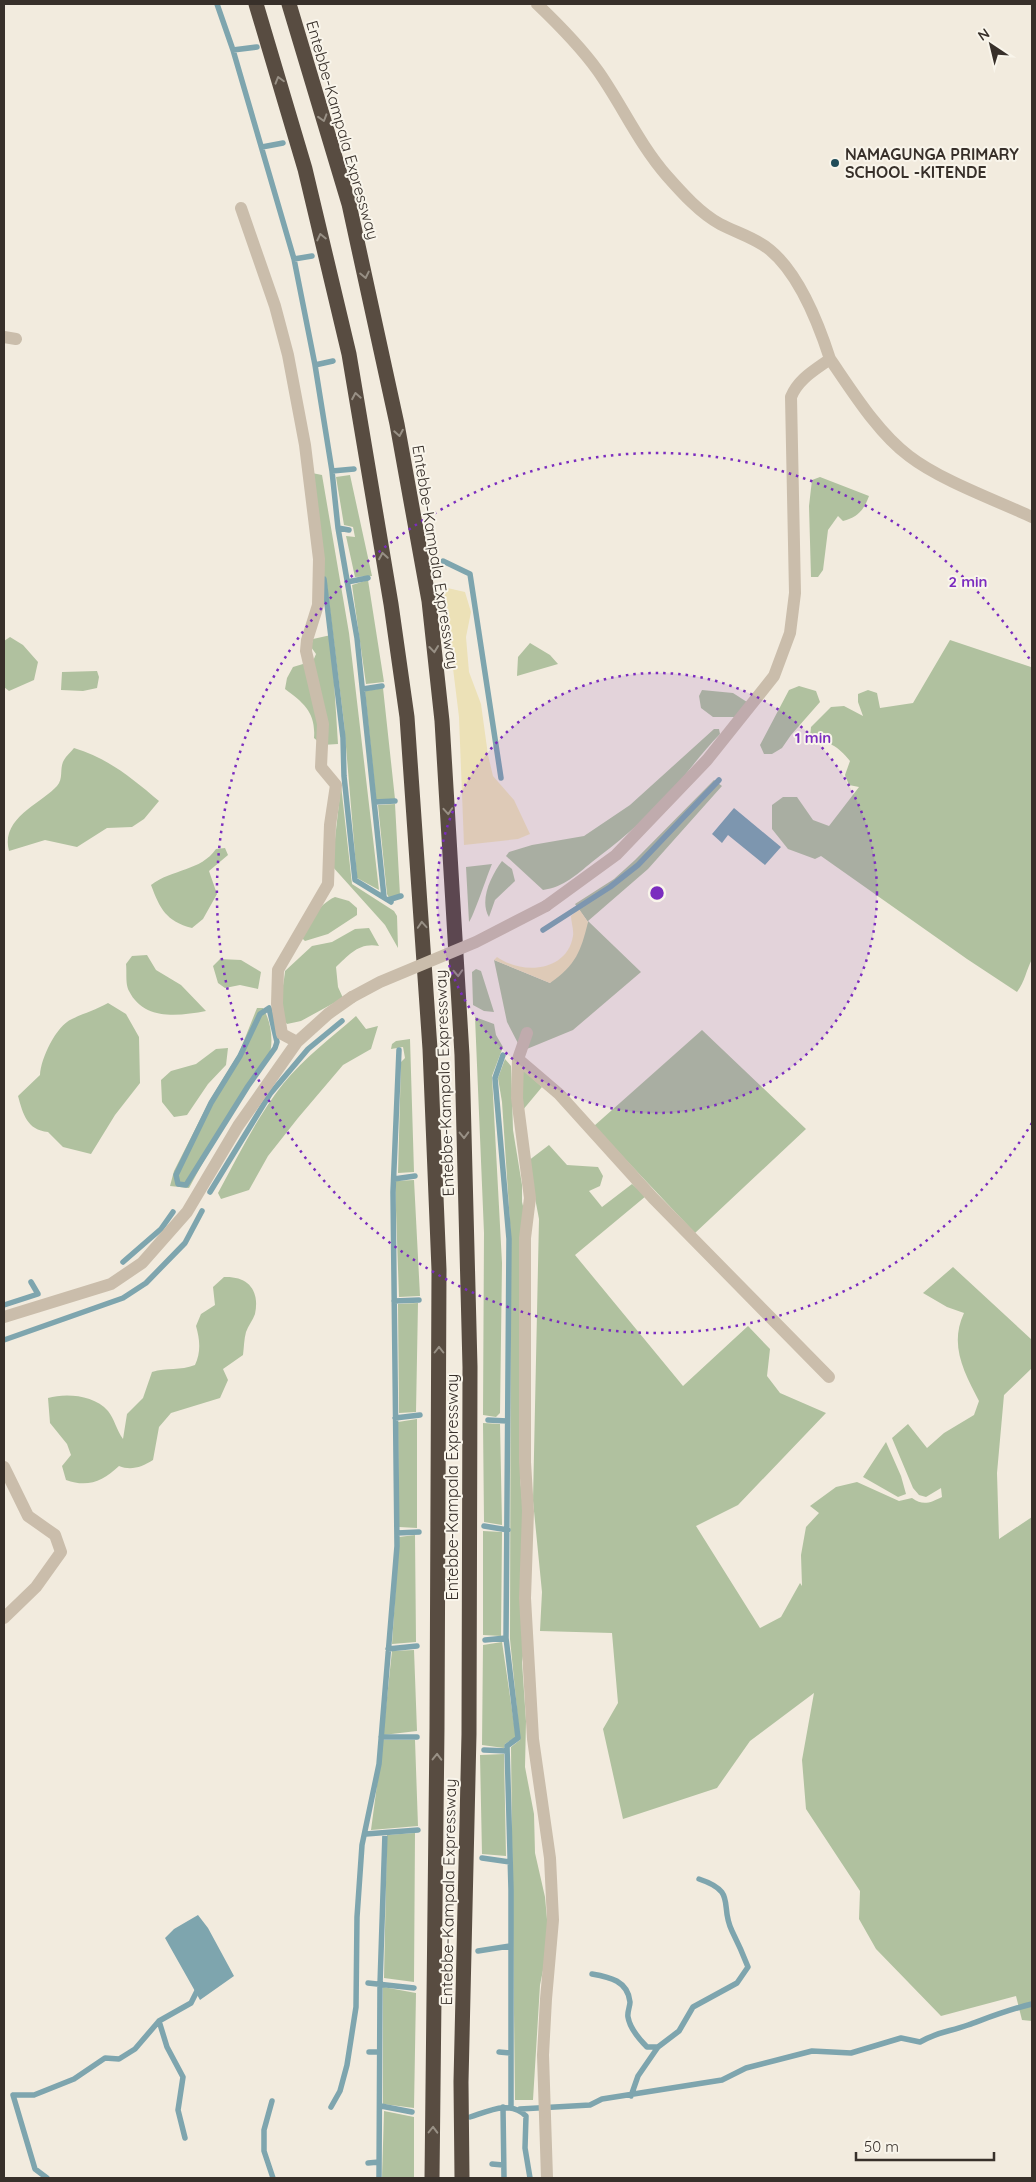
<svg xmlns="http://www.w3.org/2000/svg" width="1036" height="2182" font-family="Quicksand,sans-serif">
<style>
.green{fill:#b0c19f}
.sand{fill:#ece1b7}
.water{fill:#7ea5ae}
.lines{fill:none;stroke-linecap:round;stroke-linejoin:round}
.stream{stroke:#7ea5ae;stroke-width:5.5}
.minor{stroke:#cabdab;stroke-width:12}
.motorway{stroke:#584c41;stroke-width:15}
.minor-bridge{stroke:#cabdab;stroke-width:12}
.oneway{stroke:#989085}
.ring{fill:none;stroke:#7b2cbf;stroke-width:2.5;stroke-dasharray:2.5 5}
.poi-dot{fill:#204c58;stroke:#f9f5eb;stroke-width:2}
.labels{text-anchor:middle;dominant-baseline:central;stroke-width:4;stroke-linejoin:round;paint-order:stroke}
.street-label{font-size:16px;fill:#38302a;stroke:#f9f5eb}
.poi-label{font-size:16px;font-weight:bold;fill:#38302a;stroke:#f9f5eb;text-anchor:start}
.centre{fill:#7b2cbf;stroke:#f9f5eb;stroke-width:2.5}
.ring-label{font-size:15px;text-anchor:middle;font-weight:bold;fill:#7b2cbf;stroke:#f9f5eb;stroke-width:4;stroke-linejoin:round;paint-order:stroke}
</style>
<rect width="100%" height="100%" fill="#f2ebde"/>
<path class="green" d="M312,473L322,475L349,633L379,890L357,878L344,723L327,586L323,587Z
M350,475L372,576L355,577L346,536L355,537L353,527L344,525L336,477Z
M820,477L869,496C864,510 858,517 843,521L838,516L828,530L823,570L818,577H811L809,506L812,480Z
M368,580L384,682L366,684L352,585Z
M331,635L338,744L322,745L314,738C316,713 304,703 285,689L287,678L293,667L313,661L316,654L311,647L313,639Z
M10,637L23,645L38,662L34,680L9,691L4,687V641Z
M950,640L1031,667L1032,663V959C1026,971 1025,981 1017,992L967,959L821,856L815,859L788,849L772,829V805L783,797H797L813,820L829,826L859,787L849,785L845,775L850,761C838,746 828,741 810,737L811,727L831,707L844,706L863,716L858,702V694L868,690L877,693L880,708L913,703Z
M530,643L550,655L558,664L517,676L518,657Z
M97,671L99,677L97,688L83,691L61,690L62,672Z
M799,686L816,691L820,702L791,735L782,748L772,754H764L760,745L789,690Z
M383,688L395,799L376,800L365,691Z
M702,690L733,693L747,702L735,717H713L701,708L699,696Z
M714,729H719L720,734C699,755 683,780 662,801C640,824 617,843 592,862C576,875 564,887 543,890L506,856L509,852L532,845L584,836L630,805Z
M74,748C108,758 133,779 159,801L144,819L132,827L107,828L77,847L45,840L9,851C0,818 42,803 57,786C64,778 59,768 64,760C66,756 71,752 74,748Z
M714,780L722,786L648,869L588,921L641,972L573,1030L522,1051L507,1022L494,960L550,983L588,922L575,904L614,879L635,860Z
M341,785L352,884L394,911L397,916L398,948L385,925L332,866Z
M395,804L400,895L389,898L387,894L378,805Z
M225,848L228,855L209,871L217,894L203,919L192,928C166,921 160,909 151,885C172,869 201,871 216,849Z
M502,861L512,869L515,881L495,900L489,917C479,900 491,876 502,861Z
M492,864C488,873 473,918 469,922L466,867Z
M335,897L349,901L357,908V915L328,934L305,941L302,938C311,922 317,905 335,897Z
M369,928L379,946C359,942 349,955 336,967L338,987L343,998L301,1021L287,1024C276,1013 284,985 285,971L312,946L332,942L355,929Z
M147,955L156,970L181,985L206,1011C179,1016 144,1021 129,991C125,984 127,972 126,964L132,956Z
M220,959L241,960L261,972L258,989L240,985L225,988L218,983L213,966Z
M476,969L481,971L494,1012L484,1011L473,1005L472,972Z
M108,1003L126,1014L139,1037L140,1083L115,1115L91,1154L63,1147L48,1132C27,1130 23,1114 18,1096L40,1075C41,1058 56,1026 72,1019C84,1013 96,1010 108,1003Z
M257,1008H263C271,1021 274,1042 269,1056L232,1109L189,1188L170,1186L174,1171L210,1100L239,1053Z
M356,1016L366,1029L378,1026L371,1049L343,1065L298,1118L268,1156L249,1190L221,1199L218,1193C238,1156 257,1117 283,1084C304,1058 331,1038 356,1016Z
M475,1017L494,1024L496,1035L503,1047L492,1076L502,1263L500,1413L496,1417L483,1415L484,1233Z
M702,1030L806,1129L695,1233L594,1126Z
M410,1039L414,1172L398,1173L401,1062L405,1058L403,1047L391,1049L392,1044L396,1041Z
M228,1048L226,1065L208,1084L187,1115L174,1117L162,1102L161,1080L171,1071L196,1064L216,1049Z
M505,1059L511,1066L513,1130L522,1185V1202L529,1230L520,1477L524,1521L526,1637L522,1662L526,1721L525,1767L534,1814L535,1853L545,1897L549,1941L540,1985L533,2100H515L511,1747L520,1740L510,1639L511,1238L502,1102L498,1078Z
M521,1068L542,1087L522,1111Z
M549,1145L567,1165L598,1167L603,1176L600,1186L589,1191L602,1207L632,1184L646,1196L575,1255L683,1386L748,1326L770,1349L767,1376L780,1393L826,1413L738,1505L696,1526L760,1628L781,1617L800,1583L802,1586L801,1555L806,1527L819,1513L810,1506L836,1487L857,1482L899,1501L912,1498C923,1506 930,1503 942,1497L941,1488L926,1497L919,1495L913,1488L892,1438L908,1424L927,1448L944,1433L974,1415L979,1401C964,1372 949,1345 964,1313L947,1307L923,1293L953,1267L1032,1340V1368L1004,1395L997,1473L999,1539L1032,1517V2021L1022,2020L1016,1996L941,2016L876,1949L859,1919L860,1891L806,1809L802,1760L814,1693L750,1741L717,1788L623,1819L603,1729L618,1703L612,1633L540,1631L542,1592L533,1501L539,1219L528,1161Z
M414,1180L420,1296L399,1297L395,1181Z
M224,1277C248,1276 260,1290 255,1314C253,1320 248,1326 246,1332C244,1339 244,1347 243,1355L223,1369L228,1380L220,1398L171,1413L159,1427L153,1460C142,1467 131,1471 119,1466C103,1481 88,1488 66,1480L62,1466L71,1455L67,1444L50,1423L48,1398C66,1393 94,1395 108,1411C114,1418 117,1431 123,1439L127,1414L143,1398L152,1372C167,1367 180,1371 195,1365C201,1352 200,1340 196,1326L201,1314L215,1305L213,1287Z
M418,1303L416,1412L399,1413L398,1304Z
M417,1419V1528L399,1527L398,1422Z
M483,1423L500,1424L502,1525L484,1522Z
M886,1442L901,1476L906,1494L898,1497L863,1477Z
M483,1531L502,1532L501,1636L483,1635Z
M415,1535L416,1642L392,1644L399,1537Z
M502,1642L516,1737L505,1744L504,1748L482,1745L483,1645Z
M414,1650L417,1731L383,1735L392,1651Z
M383,1740H415L418,1826L371,1830Z
M504,1754L506,1856L482,1854L480,1755Z
M415,1833L414,1982L384,1978L387,1835Z
M383,1987L416,1993L414,2108L383,2104Z
M384,2111L414,2117V2178H382Z"/>
<path class="sand" d="M443,587L465,592L471,612L466,637L469,672L481,704L488,755L493,776L514,800L530,834L518,839L464,845L459,717Z
M579,909L588,922C581,951 576,965 550,983L494,960L497,957C522,975 567,972 573,936C574,930 571,922 571,916Z"/>
<path class="water" d="M734,808L781,847L765,865L728,835L722,843L712,834Z
M198,1915L208,1928L234,1976L200,2000L165,1938L174,1929Z"/>
<g class="lines">
<path class="stream" d="M217,4L233,50L294,259L315,365L332,471L338,528L357,638L384,897
M233,50L257,47
M262,147L283,143
M294,259L312,256
M315,365L333,361
M332,471L354,469
M338,528L349,530
M443,561L470,574L501,778
M324,579L343,738L344,776L355,880L391,902
M347,582L368,578
M363,689L382,686
M375,802L395,801
M388,900L401,896
M543,930L610,887L638,865L719,780
M269,1008L277,1042L275,1048L248,1086L186,1185L178,1184L176,1175L211,1103L240,1056L260,1014Z
M503,1055L495,1078L509,1239L506,1638L518,1738L507,1746L511,1890V2108
M394,1179L415,1176
M210,1192L270,1094L308,1049L342,1021
M123,1262L161,1229L173,1212
M394,1301L419,1300
M4,1305L38,1294L31,1282
M4,1340L123,1298L146,1283L185,1243L202,1211
M395,1418L420,1415
M488,1420L507,1421
M484,1526L508,1530
M397,1533L419,1532
M485,1640L506,1638
M388,1649L417,1646
M381,1737H417
M484,1750L507,1751
M366,1834L418,1830
M482,1858L510,1862
M478,1951L510,1946
M592,1974C610,1977 628,1981 630,2002C630,2007 627,2012 628,2017C630,2029 639,2039 647,2047H658
M368,1983L414,1988
M159,2021L167,2047L183,2077L178,2110L185,2138
M369,2052H379
M499,2052L511,2053
M631,2096L638,2076L658,2047L679,2031L693,2007L737,1983L748,1967C743,1954 738,1943 732,1931C719,1905 738,1892 699,1879
M272,2101L264,2130V2151L273,2178
M381,2106L412,2112
M331,2107L340,2091L347,2065L356,2007L357,1917L362,1845L379,1764L397,1546L393,1192L399,1050
M503,2107L504,2178
M520,2109L590,2105L602,2099L722,2080L746,2068L812,2051L851,2053L901,2038L920,2042C939,2031 949,2032 968,2025C990,2017 1010,2009 1032,2004
M470,2117C489,2111 510,2100 526,2116L525,2148L530,2178
M368,2163L379,2162
M492,2164L503,2165
M47,2178L35,2169L13,2095H34L74,2079L105,2058L119,2059L135,2049L159,2021L191,2003L198,1989
M379,2178L380,1984L385,1833"/>
<path class="minor" d="M537,4C559,25 580,46 598,71C622,105 639,144 667,176C682,193 700,213 720,224C737,233 756,238 770,250C799,274 819,325 830,359
M241,208L275,306L288,355L305,445L319,559L318,605L307,640L306,651L323,724L321,767L336,785L330,825L328,884L278,970L277,1004L282,1034L297,1042
M4,337L16,339
M546,906L616,855L707,760L774,676L790,633L795,593L791,397C798,379 815,370 830,359C852,391 878,433 909,456C940,480 995,500 1032,517
M527,1033L518,1059L517,1098L530,1198L525,1238V1462L528,1511L525,1598L533,1739L550,1858L553,1920L546,1999L543,2055L547,2178
M518,1059L559,1094L653,1198L829,1377
M4,1317L111,1284L142,1263L187,1212L238,1126L297,1042L328,1014L352,997
M4,1467L28,1516L55,1535L61,1552L36,1587L4,1618"/>
<path class="motorway" d="M256,4L305,169L349,354L391,604L407,717L430,1049L439,1270L437,1728L432,2178
M289,4L349,204L397,424L429,601L442,721L462,1055L470,1367L469,1734L461,2082L462,2178"/>
<path class="minor-bridge" d="M352,997L380,982L476,942L546,906"/>
</g>
<defs><path id="oneway-chevron" d="M-2-3.5L2.5 0L-2 3.5" fill="none" stroke-width="1.6" stroke-linecap="round" stroke-linejoin="round" transform="scale(1.25)"/></defs>
<g class="oneway">
<use href="#oneway-chevron" transform="translate(279 80) rotate(-106)"/>
<use href="#oneway-chevron" transform="translate(323 118) rotate(73)"/>
<use href="#oneway-chevron" transform="translate(321 237) rotate(-103)"/>
<use href="#oneway-chevron" transform="translate(365 275) rotate(78)"/>
<use href="#oneway-chevron" transform="translate(356 396) rotate(-100)"/>
<use href="#oneway-chevron" transform="translate(399 433) rotate(80)"/>
<use href="#oneway-chevron" transform="translate(383 556) rotate(-99)"/>
<use href="#oneway-chevron" transform="translate(434 649) rotate(84)"/>
<use href="#oneway-chevron" transform="translate(448 811) rotate(86)"/>
<use href="#oneway-chevron" transform="translate(422 925) rotate(-94)"/>
<use href="#oneway-chevron" transform="translate(458 973) rotate(87)"/>
<use href="#oneway-chevron" transform="translate(464 1135) rotate(89)"/>
<use href="#oneway-chevron" transform="translate(439 1350) rotate(-90)"/>
<use href="#oneway-chevron" transform="translate(437 1757) rotate(-89)"/>
<use href="#oneway-chevron" transform="translate(433 2130) rotate(-89)"/>
</g>
<circle cx="657" cy="893" r="220" fill="#7b2cbf" fill-opacity=".12"/>
<g class="ring">
<circle cx="657" cy="893" r="220"/>
<path d="M1032 1123A440 440 0 1 1 1032 663"/>
</g>
<circle class="poi-dot" cx="835" cy="163" r="5"/>
<g class="labels">
<g class="street-label">
<text transform="translate(343 130) rotate(74)">Entebbe-Kampala Expressway</text>
<text transform="translate(436 557) rotate(81)">Entebbe-Kampala Expressway</text>
<text transform="translate(444 1083) rotate(-92)">Entebbe-Kampala Expressway</text>
<text transform="translate(452 1487) rotate(-90)">Entebbe-Kampala Expressway</text>
<text transform="translate(448 1892) rotate(-89)">Entebbe-Kampala Expressway</text>
</g>
<g class="poi-label">
<text x="845" y="154">NAMAGUNGA PRIMARY<tspan x="845" dy="18">SCHOOL -KITENDE</tspan></text>
</g>
</g>
<circle cx="657" cy="893" r="8" class="centre"/>
<g class="ring-label">
<text x="968" y="587">2 min</text>
<text x="813" y="743">1 min</text>
</g>
<rect width="1036" height="2182" fill="none" stroke="#38302a" stroke-width="10"/>
<g transform="translate(991 45) rotate(325)" stroke="#f9f5eb" stroke-width="4" paint-order="stroke">
<path d="M0-4L9 19L0 12L-9 19Z" fill="#38302a"/>
<text y="-8" font-size="14" font-weight="bold" text-anchor="middle" fill="#38302a">N</text>
</g>
<path d="M856 2152v8h138v-8" fill="none" stroke="#38302a" stroke-width="2.5"/>
<text x="864" y="2152" font-size="15" fill="#38302a" stroke="#f9f5eb" stroke-width="4" paint-order="stroke">50 m</text>
</svg>
